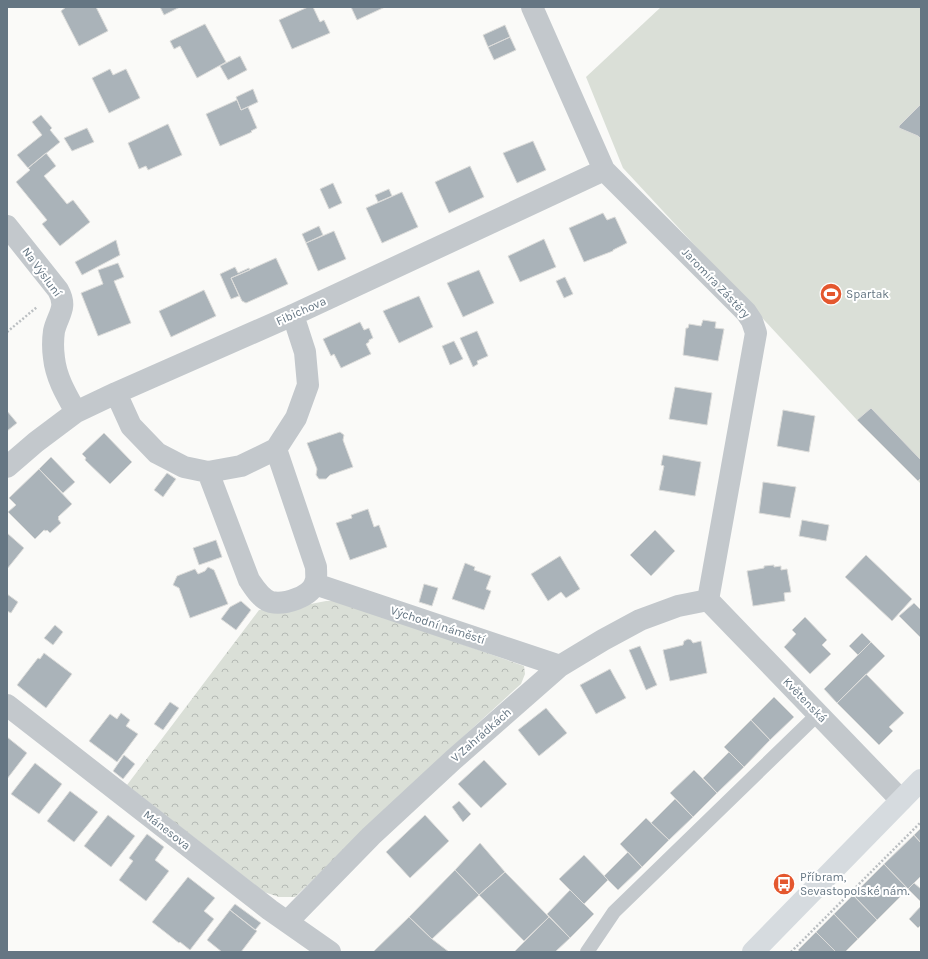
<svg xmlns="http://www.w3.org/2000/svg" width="928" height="959" font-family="Karla,sans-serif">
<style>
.grass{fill:#dadfd7}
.forest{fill:url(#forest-crowns)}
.building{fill:#aab3b9;stroke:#dcdcda}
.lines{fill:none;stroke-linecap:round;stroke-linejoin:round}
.path{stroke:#bbbfc2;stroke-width:2.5;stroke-dasharray:2 2;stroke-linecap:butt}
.lane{stroke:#c3c8cc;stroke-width:14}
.street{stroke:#c3c8cc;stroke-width:22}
.secondary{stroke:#d6dbdf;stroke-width:22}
.labels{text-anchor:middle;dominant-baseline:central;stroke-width:4;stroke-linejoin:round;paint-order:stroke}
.street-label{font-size:12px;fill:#657683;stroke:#fff}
.poi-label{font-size:12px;fill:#657683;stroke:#fff;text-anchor:start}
</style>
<defs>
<pattern id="forest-crowns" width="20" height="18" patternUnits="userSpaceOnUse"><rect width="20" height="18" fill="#dadfd7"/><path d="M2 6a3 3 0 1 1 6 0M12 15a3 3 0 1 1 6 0" fill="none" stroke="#b4b9b4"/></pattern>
</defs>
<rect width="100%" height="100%" fill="#fafaf8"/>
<path class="grass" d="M661,7H921V484L857,420L623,168L586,77Z"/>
<path class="forest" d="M326,601H339L524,666L525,674L521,684C444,753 370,825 295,897H279L264,892L127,785L259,610H280Z"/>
<path class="building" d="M66,7H96L108,31L79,46L61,11Z
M160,7H180L164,15Z
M308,7H313L320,22L324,20L330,33L292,49L279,20Z
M351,7H385L357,20Z
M205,24L226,62L197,78L180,46L174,49L170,41Z
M505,25L510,37L488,47L483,35Z
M510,37L516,50L494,60L488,47Z
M240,56L247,70L228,80L220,66Z
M110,69L113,75L126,69L140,98L109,113L92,78Z
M253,89L258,102L241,110L236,97Z
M237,100L241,110L248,107L257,128L251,131L252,132L220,146L206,114Z
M921,104V139L918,136L899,128V126Z
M41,115L52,128L50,130L60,142L28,168L17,155L42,135L32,122Z
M168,124L182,155L148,170L146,166L139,169L128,143Z
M87,128L94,142L72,151L64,138Z
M533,141L546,170L517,183L503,153Z
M46,153L56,166L44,176L67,204L73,200L90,222L60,246L42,224L47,220L16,182L30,170L28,168Z
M470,166L484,197L449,213L435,182Z
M333,183L342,203L329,209L320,189Z
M389,189L392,196L378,202L375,195Z
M402,192L418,227L382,243L366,208Z
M603,213L607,220L615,217L627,243L613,250V251L584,262L569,228Z
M319,226L323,235L306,243L302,234Z
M334,231L346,259L318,271L306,243Z
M544,239L556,267L520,282L508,256Z
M116,240L120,255L82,275L75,262Z
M276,258L288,284L246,303L242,301L231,278Z
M118,263L124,277L114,281L131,323L98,336L81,293L103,284L98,270Z
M235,267L238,273L249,268L250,270L231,278L239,296L231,299L220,274Z
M479,270L494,303L463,317L447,283Z
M565,277L573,294L564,298L556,281Z
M204,290L216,316L171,337L159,311Z
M419,296L433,327L399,343L383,311Z
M703,320L716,322L715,328L724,329L718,361L683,355L686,328H688L689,324L701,326Z
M360,322L364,330L369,328L373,338L369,340V342L366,344L371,354L341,368L334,354L331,356L323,339Z
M477,331L488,356L477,361L478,364L473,367L460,338Z
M454,341L463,359L450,365L442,346Z
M675,387L712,393L707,425L669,419Z
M871,408L921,460V478L918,481L857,420Z
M783,410L815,416L809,452L777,446Z
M7,411L17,423L7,431Z
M340,432L344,435L343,440L353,467L330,475L326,479H319L316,475L317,469L307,443Z
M104,433L132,462L110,484L85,460L86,458L82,454Z
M663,455L701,462L695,496L659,490L664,466L661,465Z
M51,457L75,482L63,493L39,469Z
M39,469L72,504L58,517L59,518L58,519L61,523L50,533L47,530L46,531L44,530L35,539L8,512L16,505L9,498Z
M167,473L176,479L163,497L154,490Z
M763,482L796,487L790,518L759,513Z
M368,509L374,527L379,525L387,547L350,560L336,523L352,518L351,515Z
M802,520L829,525L826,541L799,536Z
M655,530L675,551L651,576L630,555Z
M7,533L24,548L7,569Z
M216,540L222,557L199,565L193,548Z
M866,555L912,599L892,621L845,577Z
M560,556L580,589L566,598L561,592L548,601L531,574Z
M465,563L475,567L474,570L491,576L486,589L491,591L484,610L452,599Z
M774,565V567L781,566V570L787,569L791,592L784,593L785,601L753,606L747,571L764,568V566Z
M208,567L214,570L228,604L190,618L179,588L173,585L177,576L195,569L198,574L205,571Z
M424,584L438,588L432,606L419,602Z
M7,594L18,602L11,613L7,611Z
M241,601L251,610L236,630L221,619L230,607Z
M914,603L921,610V638L899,616Z
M805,617L827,640L822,645L831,654L810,674L784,647L796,634L792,630Z
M55,625L63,632L53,645L44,638Z
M862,633L871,642L858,655L849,646Z
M688,639L691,640L693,643L701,641L707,673L670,681L663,650L683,645L684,641Z
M871,642L885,656L837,703L824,689Z
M640,646L657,685L646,690L629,650Z
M44,653L72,674L46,708L17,685L38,658L40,659Z
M610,669L626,698L596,714L580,685Z
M866,674L904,713L889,727L893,731L879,745L837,703Z
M774,697L794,717L770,740L751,720Z
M170,702L179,708L163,730L154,724Z
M546,708L567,733L539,756L518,730Z
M121,713L130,720L126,726L138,734L117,762L89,741L110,714L117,719Z
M751,720L770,740L744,767L724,747Z
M7,737L27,753L7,779Z
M729,752L744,767L717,793L703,778Z
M124,755L135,764L123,779L113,771Z
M484,760L507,784L481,808L458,784Z
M35,763L62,784L39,814L11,794Z
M694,770L717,793L693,817L670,793Z
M70,791L98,812L74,842L47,821Z
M675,799L693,817L669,840L651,823Z
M459,801L471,814L463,822L452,807Z
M108,815L135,836L111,867L84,846Z
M425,815L449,841L410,878L386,852Z
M646,818L669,840L642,867L620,844Z
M921,828V843L914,835Z
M147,834L164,847L155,860L169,871L146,901L119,880L133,861L129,858Z
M914,835L921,843V876L908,889L884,864Z
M480,843L505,872L479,895L455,870Z
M628,852L642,867L618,890L604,876Z
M584,855L608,880L584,904L559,879Z
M884,864L908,889L877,920L853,895Z
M455,870L479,895L432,939L409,917Z
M505,872L549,917L524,941L479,895Z
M188,877L215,898L204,911L214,919L190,950L180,942L179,943L152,922Z
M914,883L921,889V902L908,889Z
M570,890L594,914L570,938L547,914Z
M853,895L877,920L858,939L834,914Z
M235,904L261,923L255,930L230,910Z
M921,906V925L918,928L909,919Z
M230,910L257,931L241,952H222L207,940Z
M834,914L858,939L845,952H836L816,932Z
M409,917L432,939L449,952H373Z
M549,917L570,938L555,952H514Z
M816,932L836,952H800L798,950Z"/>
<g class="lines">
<path class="path" d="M7,332L37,307
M791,952L921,822"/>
<path class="lane" d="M587,952L614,912L818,714"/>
<path class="street" d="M532,7L604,170L746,312L752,321L756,333L708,600
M7,226L58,290C68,308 58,314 54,331C53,338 53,351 54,358C56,378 67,396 76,412
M116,393L131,426L157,453L184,467L208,472L241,466L276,449L296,418L308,385L305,352L293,315
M7,467L36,442L76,412L116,393L293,315L604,170
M208,472L249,580C255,589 261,599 271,602C284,605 311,597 315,583C317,579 316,572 316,567L276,449
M315,584L560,666
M708,600L901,800
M7,705L270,910L330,952
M287,922L371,836L453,760L560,666L603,640L640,620L678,606L708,600"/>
<path class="secondary" d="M753,952L921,780"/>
</g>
<defs>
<g id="stadium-disc" transform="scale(1.15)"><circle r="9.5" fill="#e4572e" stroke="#fff"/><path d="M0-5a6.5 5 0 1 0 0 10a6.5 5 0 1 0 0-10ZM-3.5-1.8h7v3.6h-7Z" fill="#fff"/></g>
<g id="bus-disc" transform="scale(1.15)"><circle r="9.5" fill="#e4572e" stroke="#fff"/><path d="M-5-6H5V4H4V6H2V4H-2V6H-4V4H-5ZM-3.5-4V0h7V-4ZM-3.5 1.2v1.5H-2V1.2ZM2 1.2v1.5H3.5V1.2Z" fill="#fff"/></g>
</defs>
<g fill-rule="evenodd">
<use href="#stadium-disc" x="831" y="294"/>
<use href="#bus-disc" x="784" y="884"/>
</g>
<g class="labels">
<g class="street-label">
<text transform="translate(42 272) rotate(54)">Na Výsluní</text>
<text transform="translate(716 283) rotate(46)">Jaromíra Zástěry</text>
<text transform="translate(301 311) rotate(-24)">Fibichova</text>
<text transform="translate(438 625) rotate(18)">Východní náměstí</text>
<text transform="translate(805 700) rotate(46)">Květenská</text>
<text transform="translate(481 735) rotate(-41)">V Zahrádkách</text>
<text transform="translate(167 830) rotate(38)">Mánesova</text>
</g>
<g class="poi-label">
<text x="846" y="294">Spartak</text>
<text x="800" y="877">Příbram,<tspan x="800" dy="14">Sevastopolské nám.</tspan></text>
</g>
</g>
<rect width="928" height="959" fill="none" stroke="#657683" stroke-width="16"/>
</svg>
